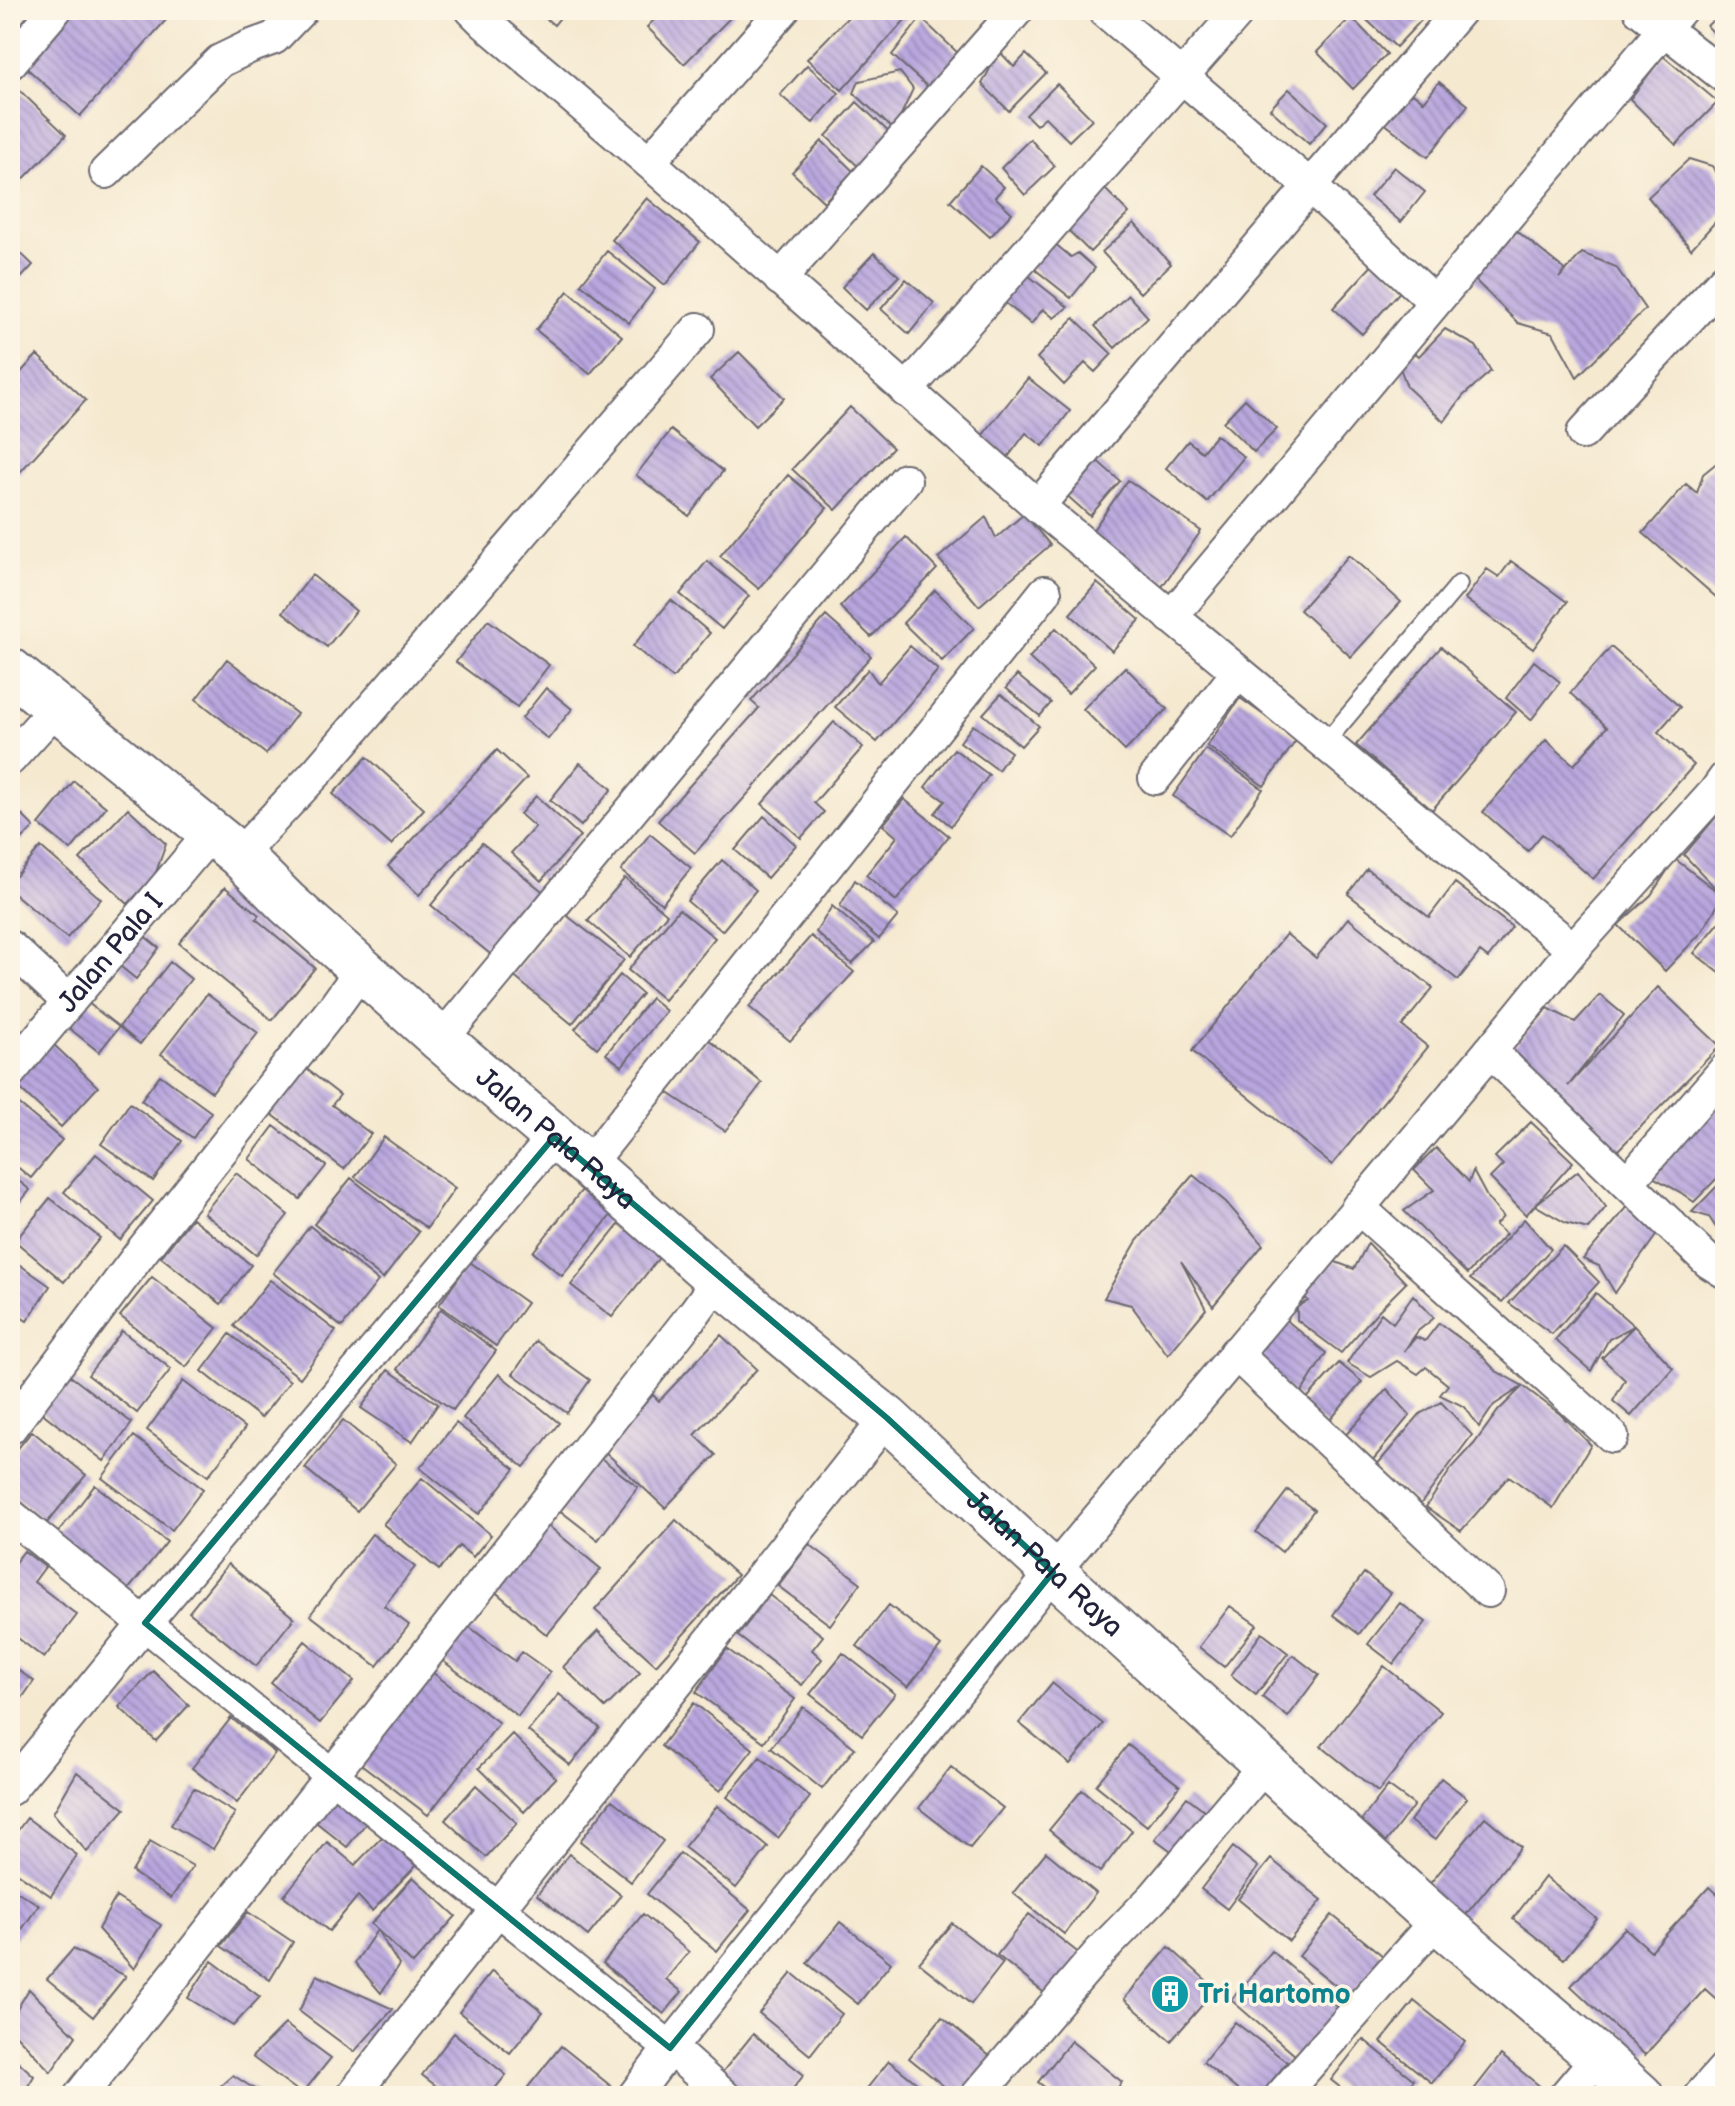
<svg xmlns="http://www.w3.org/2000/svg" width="1735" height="2106" font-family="'Balsamiq Sans',sans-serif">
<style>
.building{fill:url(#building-back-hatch)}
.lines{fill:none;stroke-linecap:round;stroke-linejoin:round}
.service-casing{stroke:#6c686f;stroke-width:20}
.minor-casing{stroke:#6c686f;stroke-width:36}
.secondary-casing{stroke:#6c686f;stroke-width:48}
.service{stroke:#fff;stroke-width:16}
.minor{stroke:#fff;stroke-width:32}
.secondary{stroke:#fff;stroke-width:44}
.marked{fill:none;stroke:#0f766e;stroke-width:6;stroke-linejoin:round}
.labels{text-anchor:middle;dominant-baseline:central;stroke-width:7;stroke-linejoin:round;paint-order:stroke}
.street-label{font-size:28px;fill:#22223b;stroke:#fcf5e5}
.culture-label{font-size:28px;font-weight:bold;fill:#0d838f;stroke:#fcf5e5;text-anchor:start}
</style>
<defs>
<pattern id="building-back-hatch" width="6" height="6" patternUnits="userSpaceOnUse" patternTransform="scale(2)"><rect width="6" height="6" fill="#b8a6de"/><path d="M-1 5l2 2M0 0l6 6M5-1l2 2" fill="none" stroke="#9587b5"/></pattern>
</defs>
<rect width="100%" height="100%" fill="#fcf5e5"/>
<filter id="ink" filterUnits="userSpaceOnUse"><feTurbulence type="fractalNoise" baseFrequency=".0125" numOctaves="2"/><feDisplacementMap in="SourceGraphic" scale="16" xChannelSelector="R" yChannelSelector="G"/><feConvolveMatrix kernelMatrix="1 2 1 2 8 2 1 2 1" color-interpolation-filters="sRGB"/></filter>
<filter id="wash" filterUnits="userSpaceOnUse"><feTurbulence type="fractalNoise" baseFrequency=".006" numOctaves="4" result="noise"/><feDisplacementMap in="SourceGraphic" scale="32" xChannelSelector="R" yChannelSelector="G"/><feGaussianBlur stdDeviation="1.8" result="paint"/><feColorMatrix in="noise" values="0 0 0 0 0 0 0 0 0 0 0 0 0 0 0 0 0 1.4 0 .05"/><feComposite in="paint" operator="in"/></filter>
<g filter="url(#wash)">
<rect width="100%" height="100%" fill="#f5e9d0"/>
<g id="blocks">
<path class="building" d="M71,10H175L80,116L22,64Z
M535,10H566L554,25Z
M664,10H738L684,64L647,27Z
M855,10H914L842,90L807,59Z
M1356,10H1425L1428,13L1396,47Z
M1723,10H1725V44L1707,26Z
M1351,17L1387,54L1353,89L1317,52Z
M921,18L959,54L929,88L892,55Z
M999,51L1014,67L1026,54L1046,73L1009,111L982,84Z
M1663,56L1718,102L1676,145L1630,99Z
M807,65L839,93L813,123L780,95Z
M900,72L913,89L894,130L854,93L859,81Z
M1439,82L1468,105L1428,157L1379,119L1404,86L1424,102Z
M1057,84L1092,119L1069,141L1045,117L1036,125L1026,115Z
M16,87L66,135L10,193V92Z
M1289,89L1327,123L1309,144L1270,109Z
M857,102L893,136L863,171L826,136Z
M1030,139L1055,166L1025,195L1001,168Z
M822,141L853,171L824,202L792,172Z
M1689,159L1712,166L1725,187V211L1691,249L1648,197Z
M981,166L1004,187L995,197L1012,213L990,237L950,201Z
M1394,167L1425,192L1401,222L1370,196Z
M1102,186L1129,213L1090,252L1063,225Z
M647,198L700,242L665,285L612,240Z
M1134,223L1171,264L1140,293L1102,252Z
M1512,227L1565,270L1559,278L1582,253L1616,267L1645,309L1577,377L1553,333L1518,323L1469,274Z
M1048,238L1071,257L1078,253L1095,268L1071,298L1027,263Z
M10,243L33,265L10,290Z
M607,251L655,289L629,323L581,284Z
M874,253L899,276L866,310L842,287Z
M1377,260L1405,286L1362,334L1333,308Z
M1024,272L1068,307L1054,318L1043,309L1031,324L1002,300Z
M906,279L934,303L909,334L881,309Z
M568,291L622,336L590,374L536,330Z
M1128,295L1148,317L1115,348L1095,326Z
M1074,318L1112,354L1095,372L1085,363L1064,385L1037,358Z
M1445,329L1476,346L1491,371L1463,396L1444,422L1407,387L1398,362L1408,350L1419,356Z
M739,352L784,398L755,426L710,379Z
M37,355L86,400L10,483V384Z
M1028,378L1070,411L1043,446L1026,433L1008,457L982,436Z
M1245,399L1277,429L1254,452L1223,422Z
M850,407L893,448L836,510L792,469Z
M671,430L723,471L689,516L636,475Z
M1216,435L1244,457L1207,502L1166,468L1188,441L1202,452Z
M1725,456V605L1643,533L1686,484L1697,493L1703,474Z
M1093,457L1120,481L1090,516L1063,492Z
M788,475L827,508L759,589L720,556Z
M1128,480L1201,531L1161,588L1088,537Z
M1024,514L1050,545L979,606L938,558L986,517L996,538Z
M906,537L937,569L871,637L840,607Z
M1349,555L1401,602L1351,657L1300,610Z
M707,561L749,596L722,629L680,594Z
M1511,561L1567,602L1533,649L1465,599L1487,569L1499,577Z
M312,575L356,611L327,647L283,612Z
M1097,583L1140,620L1112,651L1070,614Z
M935,590L974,628L942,661L903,623Z
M671,600L710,633L673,678L633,646Z
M826,616L871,656L695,853L658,821L759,708L751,701Z
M488,620L549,665L517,707L456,662Z
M1056,628L1095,665L1068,694L1029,658Z
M910,646L938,670L877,742L835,707L868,669L878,683Z
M1441,647L1516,712L1432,810L1356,745Z
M1611,647L1680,707L1658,732L1694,765L1593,879L1542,834L1528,851L1483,812L1546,740L1574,765L1607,727L1570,693Z
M227,659L297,714L266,754L196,699Z
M1534,661L1560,682L1531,720L1506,698Z
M1125,667L1167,709L1125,751L1083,709Z
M1017,675L1051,703L1040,716L1006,688Z
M546,688L572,709L548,739L522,718Z
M1001,694L1039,726L1021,746L983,714Z
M1240,698L1297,739L1264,786L1207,746Z
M834,722L863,747L814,803L824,812L801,838L762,804Z
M973,725L1011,752L998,770L960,742Z
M954,749L989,775L951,826L935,813L945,801L925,787Z
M1206,749L1263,789L1230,836L1173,796Z
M497,750L527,778L419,895L388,866Z
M367,757L424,809L391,845L333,794Z
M580,763L612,789L581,826L550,800Z
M74,781L106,807L71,850L39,824Z
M536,796L580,836L541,881L511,853L535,827L520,814Z
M904,799L949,836L896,901L866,875L897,837L883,825Z
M10,803L34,827L10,851Z
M128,808L166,844L155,875L128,904L80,859Z
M1725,812V894L1723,896L1684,855L1715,818Z
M764,816L796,845L767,878L735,850Z
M650,834L691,868L662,904L621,871Z
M482,843L546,894L495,958L431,905Z
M41,847L101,899L67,938L10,890V883Z
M1675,859L1723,896L1701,933L1665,971L1618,925L1651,895Z
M722,860L756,890L722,931L687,901Z
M1367,869L1429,917L1455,883L1512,927L1488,958L1480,952L1458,980L1348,894Z
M625,878L667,914L630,957L588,921Z
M855,880L898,916L879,939L840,906Z
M225,887L259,915L256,919L315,968L272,1020L179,943Z
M832,906L874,942L852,964L816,932Z
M679,909L715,938L664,1000L628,970Z
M565,914L624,960L572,1024L512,975Z
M1348,918L1433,988L1402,1026L1428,1047L1332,1165L1192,1051L1286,934L1316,958Z
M1723,918L1725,920V977L1694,953Z
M143,935L159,948L136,979L120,966Z
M811,936L854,972L790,1041L749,1007Z
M170,962L191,979L140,1044L119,1027L99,1052L69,1028L88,1003L119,1027Z
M620,975L642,994L597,1048L575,1029Z
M1658,987L1720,1046L1617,1151L1560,1095L1509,1053L1548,1008L1575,1022L1600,995L1624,1015L1568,1086Z
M207,994L258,1033L212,1092L161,1054Z
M651,998L666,1011L622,1066L606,1054Z
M708,1039L762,1083L725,1131L667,1092Z
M49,1040L98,1087L61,1127L12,1081Z
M304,1067L340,1095L332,1105L371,1134L344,1169L269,1112Z
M160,1075L211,1112L193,1138L141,1100Z
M10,1097L62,1140L31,1178L10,1161Z
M130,1103L182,1141L153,1181L101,1144Z
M1715,1104L1725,1109V1170L1694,1202L1680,1192L1651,1176Z
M1531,1122L1573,1162L1526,1215L1490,1178L1503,1165L1495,1157Z
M274,1126L326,1166L300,1199L249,1159Z
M384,1137L455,1188L427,1228L355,1177Z
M1436,1148L1469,1182L1473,1171L1488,1199L1503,1217L1495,1225L1506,1234L1467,1274L1404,1211L1434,1190L1414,1170Z
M96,1154L153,1201L120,1240L64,1192Z
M1578,1171L1606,1207L1588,1229L1566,1223L1535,1205Z
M236,1173L288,1215L256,1255L204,1213Z
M10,1174L30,1190L10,1215Z
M1193,1175L1226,1202L1263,1245L1213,1306L1181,1261L1206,1309L1168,1355L1131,1305L1104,1298L1137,1241Z
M351,1178L419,1232L383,1279L314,1224Z
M1725,1178V1241L1709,1217L1692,1212Z
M582,1190L612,1214L562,1276L533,1252Z
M50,1198L100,1238L64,1282L15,1241Z
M1629,1205L1660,1230L1615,1293L1599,1266L1583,1259Z
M626,1216L666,1249L612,1317L571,1285Z
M192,1218L251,1265L221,1304L161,1257Z
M1524,1219L1551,1249L1502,1302L1470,1279Z
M310,1226L378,1281L342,1327L273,1273Z
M1368,1243L1406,1283L1378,1311L1341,1353L1297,1320V1307L1308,1301L1302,1293L1333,1261L1354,1269Z
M1563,1246L1599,1282L1552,1334L1509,1303Z
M10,1258L50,1286L27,1321L10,1310Z
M470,1262L527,1303L496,1346L439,1305Z
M152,1277L217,1328L186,1367L120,1316Z
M270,1280L336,1331L300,1378L234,1326Z
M1596,1293L1634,1326L1609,1339L1591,1371L1555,1340Z
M1413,1295L1434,1318L1418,1331L1404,1351L1416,1337L1425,1341L1439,1323L1477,1351L1496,1371L1523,1386L1494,1405L1479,1427L1465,1407L1440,1395L1448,1385L1426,1367L1418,1374L1397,1361L1371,1377L1347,1363L1381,1313L1393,1323Z
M441,1309L496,1351L453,1410L397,1369Z
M1285,1319L1326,1353L1298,1398L1262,1369L1260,1349Z
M1634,1326L1673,1368L1631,1416L1613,1401L1625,1380L1602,1358Z
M122,1331L171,1369L137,1413L88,1375Z
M230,1334L290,1381L261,1418L202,1371Z
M721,1335L757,1369L695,1435L716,1455L665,1508L602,1449L653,1395L659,1401Z
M536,1341L590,1380L567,1413L513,1374Z
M1339,1363L1362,1382L1326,1425L1301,1405Z
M388,1370L438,1404L412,1442L361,1408Z
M499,1374L559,1423L524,1467L463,1418Z
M69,1375L132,1423L104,1461L41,1412Z
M183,1381L245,1428L208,1476L147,1430Z
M1523,1386L1560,1414L1591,1445L1553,1508L1509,1476L1461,1531L1426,1507L1451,1469L1474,1444L1498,1411Z
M1387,1389L1410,1415L1372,1461L1343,1438Z
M1441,1402L1472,1435L1419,1506L1376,1466L1420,1414Z
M343,1420L396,1464L357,1511L305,1468Z
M456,1423L515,1469L479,1514L420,1468Z
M32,1431L86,1475L47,1523L10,1493V1458Z
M134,1436L203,1489L172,1530L102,1478Z
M598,1456L638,1487L598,1540L558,1509Z
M422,1478L491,1535L473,1557L459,1546L439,1570L383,1524Z
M95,1485L167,1542L128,1590L57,1534Z
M1288,1490L1314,1510L1282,1552L1256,1532Z
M676,1520L737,1575L656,1665L595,1610Z
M545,1523L601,1569L547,1635L492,1589Z
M372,1534L415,1567L384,1606L409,1625L377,1666L310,1615Z
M809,1544L861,1583L830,1625L778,1586Z
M24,1551L45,1567L34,1582L77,1615L44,1658L10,1632V1569Z
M228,1564L294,1618L256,1666L189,1612Z
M1364,1573L1390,1593L1359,1634L1333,1615Z
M769,1595L823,1636L812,1650L822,1659L802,1685L738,1636Z
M1400,1603L1426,1622L1394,1664L1368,1644Z
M889,1605L941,1646L908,1687L857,1646Z
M1230,1606L1257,1625L1224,1667L1199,1647Z
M468,1626L515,1661L522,1652L550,1672L518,1716L443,1661Z
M598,1631L640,1673L605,1708L563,1667Z
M1262,1633L1288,1653L1256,1695L1231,1675Z
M305,1641L354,1681L320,1723L271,1683Z
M727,1649L795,1699L764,1742L696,1692Z
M843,1653L895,1694L862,1735L810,1694Z
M1293,1655L1319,1675L1288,1717L1262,1697Z
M10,1665L34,1681L10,1715Z
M1384,1666L1441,1712L1378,1792L1321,1746Z
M428,1669L499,1723L428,1815L357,1761Z
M153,1671L189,1705L156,1741L119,1707Z
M1052,1683L1103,1724L1070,1764L1019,1723Z
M559,1694L600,1728L570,1765L528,1731Z
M694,1703L753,1749L720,1791L661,1746Z
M803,1707L855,1748L822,1789L771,1748Z
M231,1718L275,1753L237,1803L192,1768Z
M512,1734L556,1778L524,1812L479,1768Z
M1128,1745L1180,1786L1147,1826L1096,1785Z
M760,1757L810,1797L778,1838L727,1797Z
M951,1767L1003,1808L970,1848L919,1808Z
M77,1772L125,1809L87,1852L53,1813Z
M1441,1778L1467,1798L1435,1840L1410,1821Z
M476,1785L517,1823L486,1857L445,1820Z
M1388,1786L1414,1805L1382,1847L1356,1827Z
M194,1788L235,1813L213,1849L171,1825Z
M1082,1790L1132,1831L1100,1872L1049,1830Z
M331,1793L367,1822L347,1847L311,1818Z
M1187,1797L1213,1817L1181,1858L1155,1839Z
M612,1800L663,1841L631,1882L580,1841Z
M717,1806L768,1847L736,1888L684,1847Z
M1485,1817L1521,1847L1459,1923L1422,1893Z
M27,1818L77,1855L51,1896L10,1868V1841Z
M384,1835L416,1866L372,1911L358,1896L329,1931L284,1896L327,1842L355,1865Z
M150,1841L193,1866L171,1898L132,1872Z
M1233,1847L1258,1867L1227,1909L1201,1889Z
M1046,1852L1096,1893L1064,1934L1013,1893Z
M680,1853L750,1910L717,1951L647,1894Z
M569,1854L621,1895L588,1936L537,1895Z
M1271,1859L1322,1900L1289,1941L1238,1899Z
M413,1877L456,1916L413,1964L371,1924Z
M1545,1877L1597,1919L1564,1959L1513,1919Z
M10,1887L39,1905L10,1946Z
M1709,1887L1725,1902V2007L1705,1989L1645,2055L1571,1986L1625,1928L1651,1951Z
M116,1897L161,1925L134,1969L98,1929Z
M248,1912L293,1942L270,1980L221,1946Z
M643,1914L689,1952L666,1979L682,1992L664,2014L603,1963Z
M1029,1914L1081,1955L1048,1996L997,1955Z
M1332,1915L1383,1956L1350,1997L1299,1956Z
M840,1922L891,1963L858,2004L807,1963Z
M952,1923L1003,1963L971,2004L919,1963Z
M377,1930L399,1965L381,1993L355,1963Z
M1169,1947L1216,1989L1171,2041L1124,1999Z
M73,1949L126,1976L93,2017L47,1979Z
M1272,1951L1338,2007L1296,2056L1231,2000Z
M212,1961L260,1997L233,2026L188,1998Z
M492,1971L543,2012L510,2053L459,2012Z
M792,1973L842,2014L810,2055L759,2013Z
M317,1975L393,2009L354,2052L299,2011Z
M29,1989L76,2036L51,2072L10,2028V2021Z
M1414,2001L1465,2042L1432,2083L1381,2042Z
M942,2017L992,2058L962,2096H956L909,2058Z
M1235,2022L1287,2062L1260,2096H1245L1203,2062Z
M285,2024L331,2058L302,2094L252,2057Z
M454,2033L506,2075L489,2096H449L422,2075Z
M753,2034L804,2075L787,2096H747L720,2075Z
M1363,2039L1414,2080L1401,2096H1351L1331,2080Z
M1071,2041L1122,2082L1111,2096H1056L1038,2082Z
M561,2046L612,2087L605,2096H539L528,2087Z
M10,2054L34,2076L22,2096H10Z
M1501,2055L1552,2096H1469Z
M889,2061L933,2096H861Z
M233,2075L265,2096H209Z"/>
</g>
</g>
<g filter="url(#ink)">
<use href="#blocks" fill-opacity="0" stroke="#6c686f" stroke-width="2"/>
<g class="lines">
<g class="service-casing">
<path id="service" d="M1325,743L1459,584"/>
</g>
<g class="minor-casing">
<g id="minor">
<path d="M472,10L485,23L649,162L1038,506L1573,949"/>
<path d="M1104,10L1310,186L1434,301"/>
<path d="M1640,10L1725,77"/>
<path d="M10,63L55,10"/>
<path d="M649,162L783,10"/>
<path d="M106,172L220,61L249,47L274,38L301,10"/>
<path d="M780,279L1017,10"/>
<path d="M906,391L1240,10"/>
<path d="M1583,433L1725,279"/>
<path d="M1038,506L1460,10"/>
<path d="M1171,617L1680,10"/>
<path d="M10,759L56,708"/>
<path d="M1155,778L1238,672"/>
<path d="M239,855L318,771L698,329"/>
<path d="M10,947L69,1002"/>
<path d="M441,1040L905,480"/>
<path d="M1490,1051L1573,949L1715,792L1725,778"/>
<path id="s1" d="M10,1072L211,833"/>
<path d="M588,1165L1045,592"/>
<path d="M1627,1183L1725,1070"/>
<path d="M1358,1207L1612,1436"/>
<path d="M1235,1353L1488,1591"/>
<path d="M10,1428L142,1251L333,1009L361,970"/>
<path d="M10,1515L670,2048L724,2096"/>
<path d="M10,1789L145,1623L554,1137"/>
<path d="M80,2096L695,1312L718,1280"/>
<path d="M352,2096L498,1909L887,1418"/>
<path d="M634,2096L670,2048L1053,1572L1490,1051L1709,1262L1725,1272"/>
<path d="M977,2096L1100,1952L1154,1897L1265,1765"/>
<path d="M1281,2096L1437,1920"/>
<path d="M1565,2096L1598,2057"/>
<path d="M1700,2096L1725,2068"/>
</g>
</g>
<g class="secondary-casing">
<g id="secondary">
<path id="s2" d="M10,670L239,855L287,903L441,1040L588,1165L718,1280L826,1370L887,1418L1053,1572L1437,1920L1598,2057L1641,2096"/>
</g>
</g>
<use href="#service" class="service"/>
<use href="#minor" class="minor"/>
<use href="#secondary" class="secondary"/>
</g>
</g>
<path class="marked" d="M554,1137L887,1418L1053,1572L670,2048L145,1623Z"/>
<defs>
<g id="building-disc" transform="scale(2)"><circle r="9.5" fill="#0f9aa8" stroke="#fcf5e5"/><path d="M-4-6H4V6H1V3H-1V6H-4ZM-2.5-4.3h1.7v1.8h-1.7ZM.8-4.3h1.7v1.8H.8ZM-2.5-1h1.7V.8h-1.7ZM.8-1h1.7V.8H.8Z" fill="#fff"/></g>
</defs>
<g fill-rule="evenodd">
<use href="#building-disc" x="1170" y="1994"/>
</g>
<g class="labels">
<g class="street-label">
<text stroke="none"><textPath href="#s1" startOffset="156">Jalan Pala I</textPath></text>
<text stroke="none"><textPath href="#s2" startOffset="720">Jalan Pala Raya</textPath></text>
<text stroke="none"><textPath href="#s2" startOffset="1368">Jalan Pala Raya</textPath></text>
</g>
<g class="culture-label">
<text x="1198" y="1994">Tri Hartomo</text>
</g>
</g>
<rect width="1735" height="2106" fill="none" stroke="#fcf5e5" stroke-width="40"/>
</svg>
